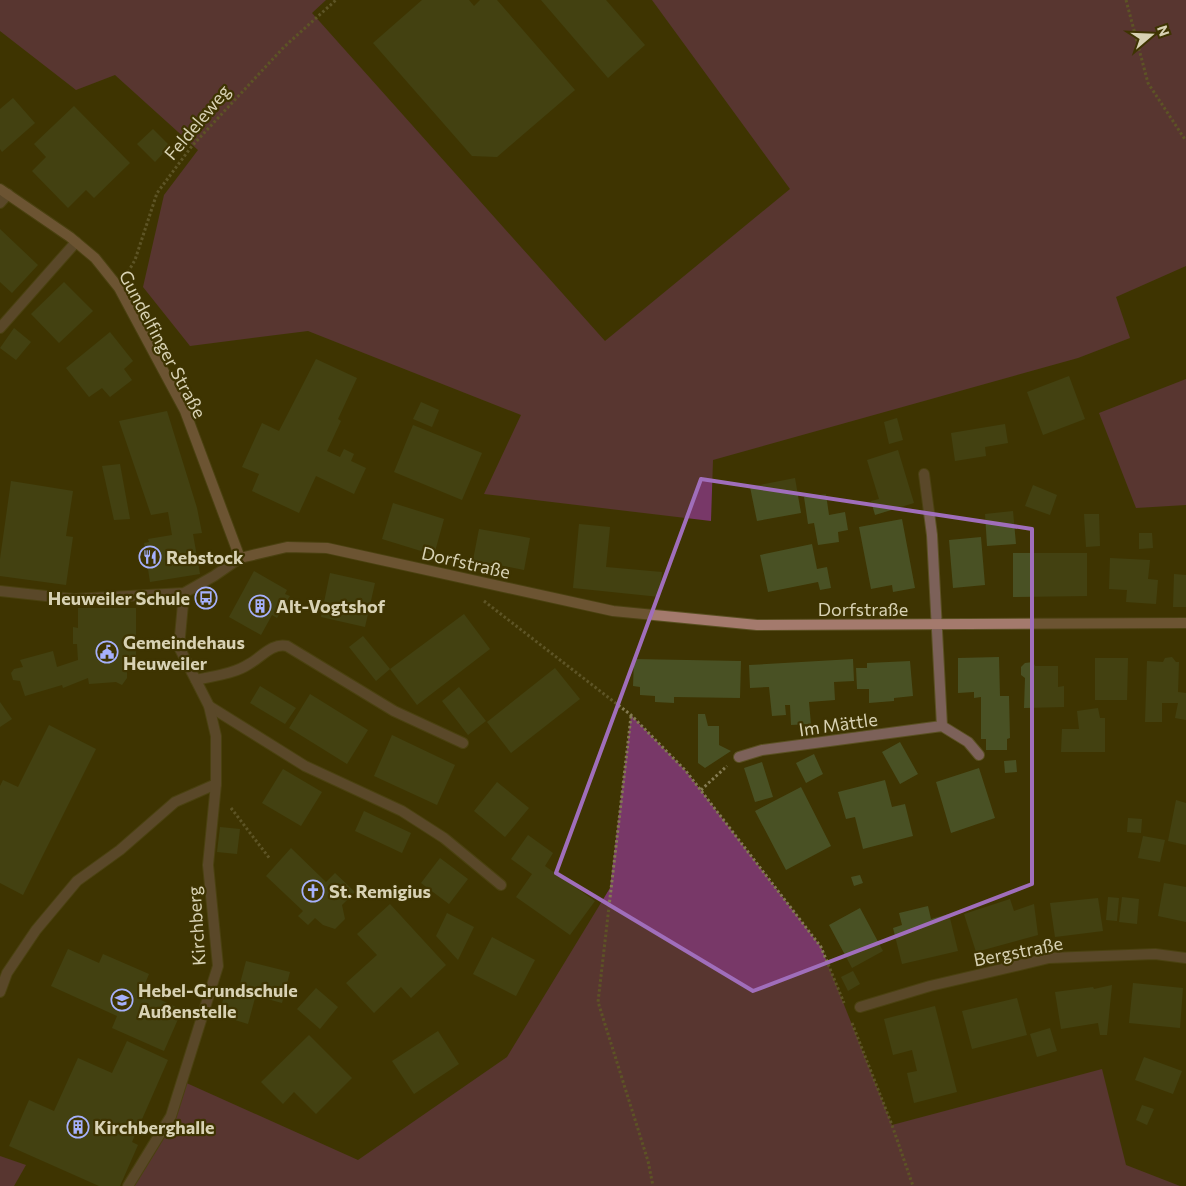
<svg xmlns="http://www.w3.org/2000/svg" width="1186" height="1186" font-family="Commissioner,sans-serif">
<style>
.green{fill:#783868}
.building{fill:#495124}
.lines{fill:none;stroke-linecap:round;stroke-linejoin:round}
.lane-casing{stroke:#5a5022;stroke-width:12}
.street-casing{stroke:#5a5022;stroke-width:12}
.secondary-casing{stroke:#5a5022;stroke-width:12}
.path{stroke:#837a51;stroke-width:3;stroke-dasharray:2.5 2.5;stroke-linecap:butt}
.lane{stroke:#7c6159;stroke-width:10}
.street{stroke:#7c6159;stroke-width:10}
.secondary{stroke:#a47a6d;stroke-width:10}
.marked{fill:none;stroke:#a06ebb;stroke-width:4;stroke-linejoin:round}
.labels{text-anchor:middle;dominant-baseline:central;stroke-width:4.5;stroke-linejoin:round;paint-order:stroke}
.street-label{font-size:18px;fill:#d8d2b4;stroke:#3e3402}
.poi-label{font-size:18px;font-weight:bold;fill:#d8d2b4;stroke:#3e3402;text-anchor:start}
</style>
<rect width="100%" height="100%" fill="#3e3402"/>
<path class="green" d="M0,0H326L312,13L605,341L790,189L652,0H1186V266L1116,297L1130,338L1078,358L713,460L711,521L484,494L521,415L308,331L190,346L143,287L164,195L198,150L115,75L76,90L0,31Z
M1186,379V505L1136,508L1099,413Z
M631,715L686,771L821,947L892,1125L1102,1069L1126,1165L1180,1186H128L171,1116L182,1081L358,1160L507,1057L610,888Z
M0,1156L26,1165L14,1186H0Z"/>
<path class="building" d="M422,0H469L474,6L480,0H497L575,90L497,157L472,156L373,43Z
M541,0H606L645,45L608,78Z
M13,98L35,123L2,152L0,149V109Z
M74,106L130,163L94,198L86,190L68,208L32,171L46,157L34,144Z
M153,129L170,146L155,162L137,144Z
M0,229L38,265L12,293L0,282Z
M64,282L93,311L59,343L31,314Z
M14,328L31,342L16,360L0,348Z
M110,332L133,361L124,369L132,380L110,397L102,388L89,397L66,368Z
M316,359L357,378L338,419L341,421L327,451L340,457L344,449L354,454L351,461L366,468L354,494L316,476L299,513L252,491L259,474L242,467L262,423L279,431Z
M1069,376L1085,419L1043,435L1027,392Z
M421,402L439,410L432,427L413,419Z
M167,411L197,508L202,533L193,534L200,574L150,582L144,543L149,542L148,539L172,535L168,512L151,515L119,421Z
M897,418L903,440L889,444L884,422Z
M1005,424L1008,443L985,447L986,456L955,461L951,433Z
M413,425L482,453L462,500L394,472Z
M898,450L914,503L875,515L871,501L879,499L867,460Z
M120,464L130,519L114,520L102,466Z
M795,478L801,513L757,521L750,487Z
M11,481L73,491L66,536L73,537L66,585L0,576V559Z
M1033,485L1057,495L1050,515L1025,506Z
M826,494L829,515L845,512L848,530L838,532L839,542L818,545L814,523L808,524L804,497Z
M393,503L444,519L434,555L382,539Z
M1013,511L1016,544L987,546L985,514Z
M1084,514H1099L1100,546L1086,547Z
M902,519L915,588L893,592L892,585L871,589L859,527Z
M579,524L610,527L606,567L662,572L660,597L573,588Z
M479,529L530,538L524,570L473,560Z
M1139,533H1152L1153,548L1139,549Z
M981,537L985,585L953,588L949,540Z
M812,544L817,569L827,567L831,588L820,590L818,582L768,592L760,555Z
M1013,553H1087V596L1013,597Z
M1110,558L1150,560L1148,579L1158,580L1156,604L1126,602L1127,590L1109,589Z
M254,571L287,590L285,594L290,596L277,618L272,615L261,635L229,617Z
M330,573L375,583L365,627L321,617Z
M1174,574L1186,575V607H1173Z
M78,608H136V660H127V678L122,685L116,682L89,684L88,678L63,688L62,685L25,696L20,681L13,680L11,673L14,669L23,667L20,660L53,651L57,667L78,660L77,644H73V627L78,628Z
M464,614L490,649L417,705L390,669Z
M363,636L390,669L376,681L349,647Z
M999,657L1000,696H1009L1010,738L1007,739V750H986V739H981V697L974,698V692L958,693V658Z
M1172,657L1176,662H1179L1178,692L1186,693V720L1175,718L1178,703H1162V722H1145L1147,661L1163,662L1165,658Z
M1095,658H1128L1127,700H1095Z
M634,659L741,661L740,698L674,697V703L655,702V696L640,695V687L633,686Z
M853,659L854,681L834,682L835,700L809,702L811,724L791,725L790,705H785L786,715L772,716L769,687L750,688L749,665Z
M910,661L913,696L894,698V701L869,703V689H857L856,668H867V663Z
M1033,662L1035,666H1058V687L1064,686V707L1024,708L1025,678L1021,675V667L1025,663Z
M555,668L580,699L511,753L487,722Z
M260,686L296,708L285,724L250,703Z
M459,687L486,721L468,735L442,701Z
M310,694L368,730L347,764L289,728Z
M0,702L12,719L0,727Z
M1098,708L1100,718H1105V752H1061L1062,729H1079L1077,711Z
M698,714H705L708,726H719V745L731,751L705,768L698,763Z
M49,725L96,749L23,895L0,883V786L3,780L18,787Z
M392,735L455,765L437,805L374,776Z
M900,742L918,774L900,784L882,752Z
M814,754L823,774L806,783L796,763Z
M1016,760L1017,772L1005,773L1004,761Z
M762,762L773,797L755,802L744,768Z
M979,768L995,818L951,833L936,782Z
M283,769L322,792L301,826L262,803Z
M885,780L892,807L905,804L913,836L863,849L855,817L846,819L838,792Z
M497,782L529,808L505,837L474,811Z
M801,787L831,846L786,870L755,811Z
M1176,800L1186,803V845L1168,841Z
M364,811L411,833L402,853L355,831Z
M1128,818L1142,819L1141,833L1127,832Z
M220,827L240,829L237,854L217,852Z
M528,835L553,853L545,866L595,901L570,935L516,897L532,874L511,859Z
M1143,836L1165,840L1160,862L1138,858Z
M291,848L326,882L335,873L355,892L342,905L345,919L335,929L323,925L315,918L308,925L298,916L303,911L266,876Z
M440,858L468,879L449,904L421,883Z
M860,875L863,883L854,886L851,877Z
M1164,883L1186,887V922L1158,916Z
M1108,897L1119,898L1117,921L1106,920Z
M1122,897L1139,899L1137,924L1119,922Z
M1098,898L1103,931L1055,937L1050,903Z
M1010,899L1014,911L1034,904L1038,935L976,952L964,914Z
M390,904L446,965L411,998L401,987L374,1013L346,983L377,955L357,934Z
M928,906L931,919L949,914L958,951L902,964L893,928L902,925L899,913Z
M860,908L883,951L852,968L829,925Z
M447,913L474,927L458,960L436,936Z
M492,937L535,960L516,996L473,974Z
M68,949L99,963L103,954L149,974L142,991L182,1010L164,1051L112,1028L117,1016L51,986Z
M246,961L290,972L282,1003L238,991Z
M853,971L860,984L848,991L841,977Z
M1133,983L1183,988L1180,1028L1129,1023Z
M1112,985L1107,1035H1100L1098,1023L1061,1029L1055,992L1093,987L1094,989Z
M316,988L338,1007L320,1029L297,1009Z
M226,989L255,998L248,1024L219,1015Z
M1017,998L1027,1035L972,1049L962,1011Z
M935,1006L957,1092L914,1103L907,1073L917,1071L912,1050L893,1055L884,1019Z
M1050,1028L1057,1051L1037,1057L1030,1034Z
M438,1031L459,1064L414,1094L392,1061Z
M309,1035L352,1078L316,1114L294,1092L283,1104L261,1082Z
M127,1041L168,1060L132,1142L138,1145L120,1186H99L9,1146L29,1100L54,1111L78,1058L112,1073Z
M1144,1057L1182,1071L1173,1094L1135,1080Z
M1142,1105L1154,1109L1147,1125L1136,1120Z"/>
<g class="lines">
<g class="lane-casing">
<path id="lane" d="M0,203L8,194
M0,328L76,242
M196,680C213,676 234,674 249,664C262,657 271,643 287,646L394,711L463,743
M209,706L305,766L402,811L444,838L501,885
M0,992L7,973L36,930L77,881L120,850L175,802L216,784"/>
</g>
<g class="street-casing">
<path id="street" d="M0,591L74,599L184,593L214,576L240,558
M942,726L968,742L979,755
M739,757L762,750L942,726L932,535L924,474
M860,1007L930,986L1049,958L1155,954L1186,958
M128,1186L171,1116L218,966L208,865L216,784V736L209,706L179,647L184,593"/>
</g>
<g class="secondary-casing">
<path id="secondary" d="M0,189L70,237L95,258L119,288L185,411L240,558L287,547L327,548L613,611L757,625L1186,623"/>
</g>
<path class="path" d="M1126,0L1148,83L1186,141
M128,272L135,260L157,193L192,146L284,47L336,0
M484,601L631,715L686,771L821,947L844,1003
M631,716L598,1002L648,1161L653,1186
M701,790L727,766
M231,808L270,859
M852,1023L892,1125L913,1186"/>
<use href="#lane" class="lane"/>
<use href="#street" class="street"/>
<use href="#secondary" class="secondary"/>
</g>
<path d="M0 0H1186V1186H0ZM701,479L1032,529V884L753,991L556,873Z" fill="#3e3402" fill-opacity=".55" fill-rule="evenodd"/>
<path class="marked" d="M701,479L1032,529V884L753,991L556,873Z"/>
<defs>
<g id="restaurant-ring" transform="scale(1.125)"><circle r="9.5" fill="#3e3402" stroke="#a6b1fc" stroke-width="1.5"/><path d="M-5-6h1v4h1v-4h1v4h1v-4h1v5L-1.5 .5V6h-2V.5L-5-1ZM5-6V6H3V1.5H1.5Q1.5-4 5-6Z" fill="#a6b1fc"/></g>
<g id="bus-ring" transform="scale(1.125)"><circle r="9.5" fill="#3e3402" stroke="#a6b1fc" stroke-width="1.5"/><path d="M-5-6H5V4H4V6H2V4H-2V6H-4V4H-5ZM-3.5-4V0h7V-4ZM-3.5 1.2v1.5H-2V1.2ZM2 1.2v1.5H3.5V1.2Z" fill="#a6b1fc"/></g>
<g id="building-ring" transform="scale(1.125)"><circle r="9.5" fill="#3e3402" stroke="#a6b1fc" stroke-width="1.5"/><path d="M-4-6H4V6H1V3H-1V6H-4ZM-2.5-4.3h1.7v1.8h-1.7ZM.8-4.3h1.7v1.8H.8ZM-2.5-1h1.7V.8h-1.7ZM.8-1h1.7V.8H.8Z" fill="#a6b1fc"/></g>
<g id="civic-ring" transform="scale(1.125)"><circle r="9.5" fill="#3e3402" stroke="#a6b1fc" stroke-width="1.5"/><path d="M-.6-6.5H3V-4.5H.6V-3L4-1V1h2V6H-6V1h2V-1L-.6-3ZM-1.2 2.5V6h2.4V2.5Z" fill="#a6b1fc"/></g>
<g id="church-ring" transform="scale(1.125)"><circle r="9.5" fill="#3e3402" stroke="#a6b1fc" stroke-width="1.5"/><path d="M-1.2-6h2.4v3.5h3.3v2.4h-3.3V6h-2.4V-.1h-3.3v-2.4h3.3Z" fill="#a6b1fc"/></g>
<g id="school-ring" transform="scale(1.125)"><circle r="9.5" fill="#3e3402" stroke="#a6b1fc" stroke-width="1.5"/><path d="M0-5L7-2L0 1L-7-2ZM-4 1L0 2.5L4 1V4Q0 6-4 4Z" fill="#a6b1fc"/></g>
</defs>
<g fill-rule="evenodd">
<use href="#restaurant-ring" x="150" y="557"/>
<use href="#bus-ring" x="206" y="598"/>
<use href="#building-ring" x="260" y="606"/>
<use href="#civic-ring" x="107" y="652"/>
<use href="#church-ring" x="313" y="891"/>
<use href="#school-ring" x="122" y="1000"/>
<use href="#building-ring" x="78" y="1127"/>
</g>
<g class="labels">
<g class="street-label">
<text transform="translate(197 122) rotate(-50)">Feldeleweg</text>
<text transform="translate(163 344) rotate(62)">Gundelfinger Straße</text>
<text transform="translate(466 562) rotate(13)">Dorfstraße</text>
<text x="863" y="609">Dorfstraße</text>
<text transform="translate(838 724) rotate(-8)">Im Mättle</text>
<text transform="translate(196 926) rotate(-94)">Kirchberg</text>
<text transform="translate(1018 951) rotate(-11)">Bergstraße</text>
</g>
<g class="poi-label">
<text x="166" y="557">Rebstock</text>
<text x="190" y="598" text-anchor="end">Heuweiler Schule</text>
<text x="276" y="606">Alt-Vogtshof</text>
<text x="123" y="642">Gemeindehaus<tspan x="123" dy="21">Heuweiler</tspan></text>
<text x="329" y="891">St. Remigius</text>
<text x="138" y="990">Hebel-Grundschule<tspan x="138" dy="21">Außenstelle</tspan></text>
<text x="94" y="1127">Kirchberghalle</text>
</g>
</g>
<g transform="translate(1151 35) rotate(71)" stroke="#3e3402" stroke-width="4" paint-order="stroke">
<path d="M0-4L9 19L0 12L-9 19Z" fill="#d8d2b4"/>
<text y="-8" font-size="14" font-weight="bold" text-anchor="middle" fill="#d8d2b4">N</text>
</g>
</svg>
